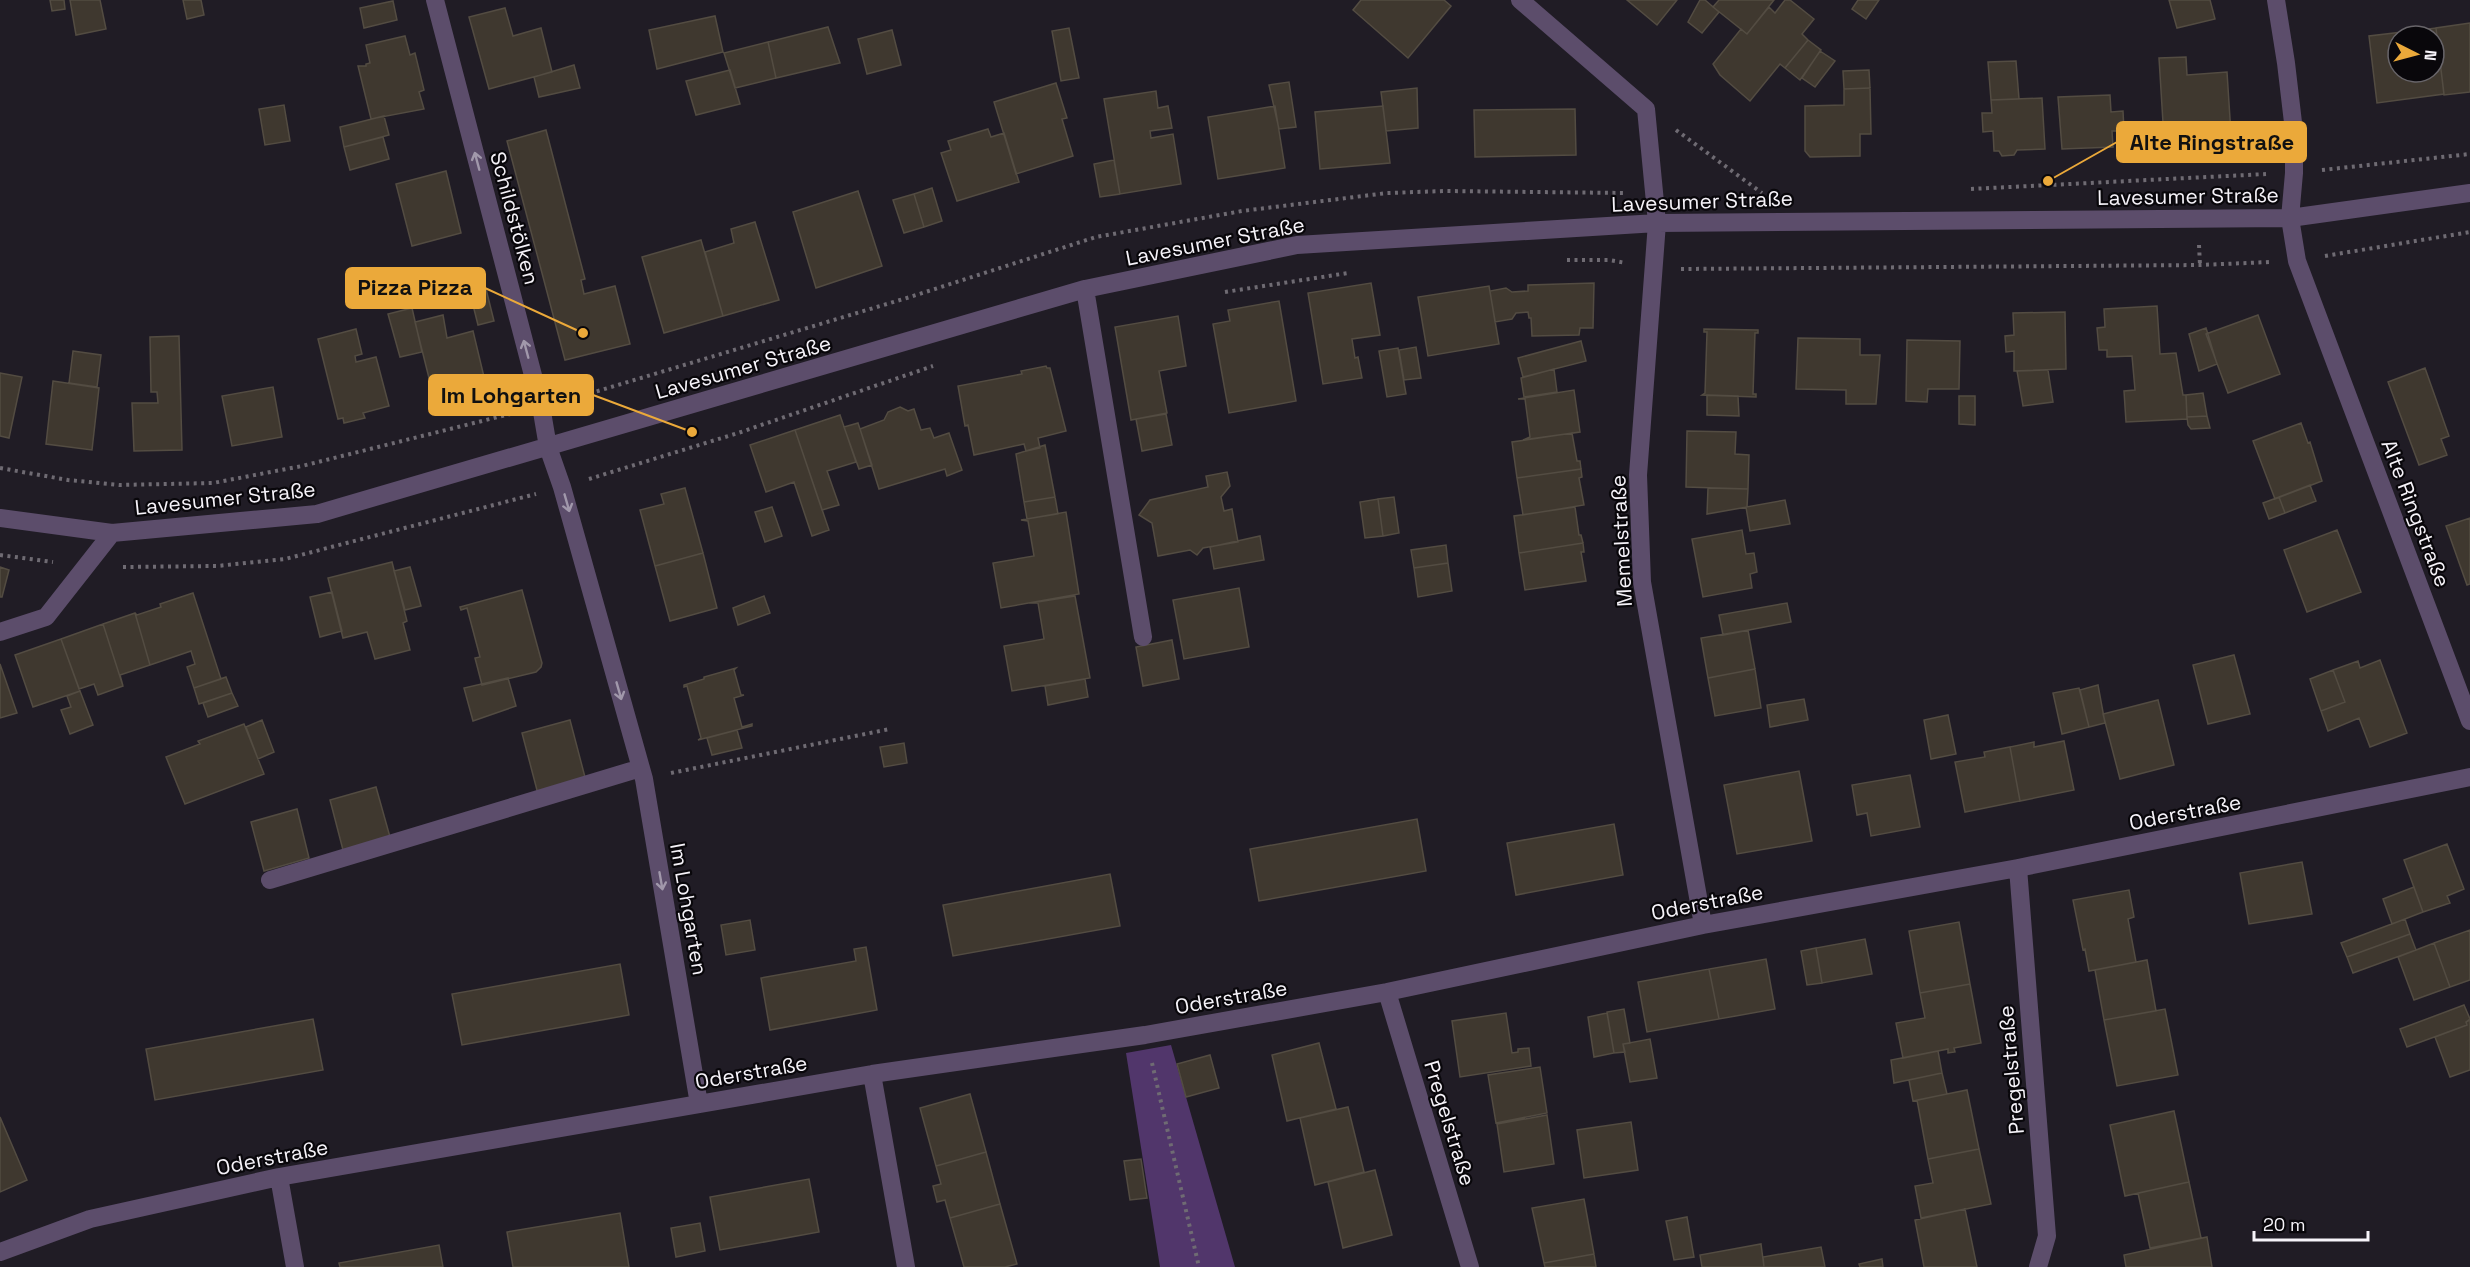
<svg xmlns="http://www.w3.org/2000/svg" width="2470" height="1267" font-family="'Space Grotesk',sans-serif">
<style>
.green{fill:#51366b}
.building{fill:#3f382f;stroke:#534c42;stroke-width:1.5;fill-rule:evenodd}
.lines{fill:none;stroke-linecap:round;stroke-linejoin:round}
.path{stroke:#6f6b73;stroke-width:4;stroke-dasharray:3 4.5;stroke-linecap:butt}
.minor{stroke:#5c4d6b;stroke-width:18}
.oneway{stroke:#a198ab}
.labels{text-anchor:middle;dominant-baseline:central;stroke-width:4.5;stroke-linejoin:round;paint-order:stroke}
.street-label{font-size:21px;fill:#f6f3f9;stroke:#09070b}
.leader{fill:none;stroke:#eba93a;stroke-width:2}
.callout-dot{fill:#eba93a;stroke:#09070b;stroke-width:2}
.callout{fill:#eba93a;stroke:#eba93a;stroke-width:2}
.callout-label{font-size:22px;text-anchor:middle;font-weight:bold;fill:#111}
</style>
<rect width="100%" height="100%" fill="#201c25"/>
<path class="green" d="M1171,1045L1235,1267H1160L1126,1053Z"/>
<path class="building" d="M50,0H64L65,9L52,11Z
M70,0H100L106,29L76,35Z
M183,0H201L204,15L187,19Z
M1361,0H1444L1451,6L1408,58L1353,10Z
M1627,0H1677L1657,25Z
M1700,0H1705L1719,12L1702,33L1688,22Z
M1719,0H1774L1747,34L1713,7Z
M1785,0H1790L1814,19L1802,34L1808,40L1785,68L1780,64L1750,101L1720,75L1713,64L1741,29L1747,34L1769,7L1775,13Z
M1858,0H1879L1866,19L1852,9Z
M2169,0H2210L2215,19L2177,28Z
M393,1L397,20L364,28L360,8Z
M505,8L513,36L541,28L552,72L489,89L469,17Z
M715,16L723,52L657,69L649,30Z
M2470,23V92L2444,95L2436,28Z
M828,27L840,63L776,78L768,42Z
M1069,28L1079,78L1061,81L1052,31Z
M2436,28L2444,94L2377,103L2369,36ZM2398,36H2434V72H2398Z
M892,30L901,65L867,74L858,39Z
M405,36L410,55L415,53L424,90L419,92L424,109L371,119L358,66H366V64L370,63L366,45Z
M1808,40L1821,50L1800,80L1785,68Z
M768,42L776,78L735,88L724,53Z
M1820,51L1835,61L1815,87L1802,78Z
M2186,57L2187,75L2227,72L2231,134L2164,139L2159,58Z
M2016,61L2019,99L1991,100L1988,62Z
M574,65L580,88L539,97L534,77Z
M730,70L740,104L696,115L686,81Z
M1869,70L1870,88L1844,89L1843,71Z
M1289,82L1296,127L1279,129L1269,85Z
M1056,83L1067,118L1062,119L1073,156L1016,174L994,102Z
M1417,88L1418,128L1386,131L1381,92Z
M1870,88L1871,134H1860V156L1810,157L1805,151V106L1844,105V89Z
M1156,91L1158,108L1168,106L1172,128L1150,131L1151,138L1173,134L1181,184L1120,194L1104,99Z
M2110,95L2111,112L2123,111L2124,131H2112L2113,147L2062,149L2058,97Z
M2042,98L2045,149L2017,150L2014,155L2002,156L1999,151H1994L1993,131L1983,132L1982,113H1992L1991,100Z
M284,105L290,141L265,145L259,109Z
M1275,106L1285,168L1218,179L1208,117Z
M1383,106L1390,163L1320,169L1315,112Z
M1575,109L1576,155L1475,157L1474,110Z
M384,116L389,135L344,147L340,127Z
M988,129L991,137L1004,133L1019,182L957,201L941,153L951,150L948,141Z
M546,130L585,279L581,280L584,294L615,286L630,344L565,360L507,141Z
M383,137L389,159L350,170L344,147Z
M1114,160L1120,194L1100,197L1094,164Z
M446,171L461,233L412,246L396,184Z
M932,188L942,221L924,227L914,194Z
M858,191L882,266L816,288L793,212Z
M914,194L924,227L904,233L893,200Z
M755,222L779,300L723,316L705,252L734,243L731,229Z
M701,240L723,316L664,333L642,257Z
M1371,283L1380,335L1352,339L1355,358L1358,357L1362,378L1323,384L1308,293Z
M1594,283L1593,328H1580L1579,335L1532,336L1531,318H1529L1528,312L1516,313L1512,319L1495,322L1490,291L1506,288L1512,292L1528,291V285Z
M1489,286L1499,344L1428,356L1418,297Z
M486,289L494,321L478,325L470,293Z
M1279,301L1296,401L1229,413L1213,324L1230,321L1228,310Z
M2157,306L2160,354L2176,353L2183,395H2186L2187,419L2126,422L2124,391L2135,390L2132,356L2107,357V350H2099L2097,328L2105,327L2104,309Z
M412,308L422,352L400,357L388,314Z
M2065,312L2066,369L2014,371V351L2006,352L2005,336L2014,335L2013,313Z
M443,315L447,338L473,331L485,381L433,394L415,322Z
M2258,315L2280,374L2228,393L2206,334Z
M1178,316L1186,366L1159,371L1167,413L1131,420L1115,327Z
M2206,328L2217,364L2199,371L2189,334Z
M356,329L362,354L355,356L356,362L376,357L389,406L363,413L365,418L344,423L343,418L338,419L318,339Z
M1704,329L1758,330V333H1755L1753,394H1756V397L1702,395L1705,393L1707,332H1704Z
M179,336L182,450L134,451L132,403H158L157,392H151L150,337Z
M1798,338L1860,339V355H1880L1876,404H1846V390L1796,389Z
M1907,340L1960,341L1959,389H1928L1927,402L1906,401Z
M1581,341L1586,361L1523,377L1518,358Z
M1416,347L1421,378L1404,380L1399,350Z
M1398,348L1406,394L1387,397L1379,351Z
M73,351L101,355L97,387L69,383Z
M1046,366L1047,368H1050L1066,431L1038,438L1040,448L1026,451L1024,444L974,455L968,425L965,426L958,386L1022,374L1021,371Z
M2425,368L2449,436L2441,439L2447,455L2419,465L2388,382Z
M1554,369L1557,392L1524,397L1521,378Z
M2048,370L2053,402L2023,406L2017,371Z
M0,373L22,377L9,438L0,436Z
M53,381L99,388L92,450L46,444Z
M273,387L282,437L232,446L222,396Z
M1574,390L1580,432L1523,440L1530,437L1525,399H1518Z
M2203,393L2207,416L2187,417L2186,395Z
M1707,395L1738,396L1739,416L1707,415Z
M1959,396H1975V425L1959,424Z
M900,407L908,411L914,409L921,430L930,428L934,438L949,433L962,470L947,476L945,469L879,489L860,429L884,420L888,412Z
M1166,414L1172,445L1142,451L1136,419Z
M840,415L856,462L827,471L839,505L822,510L795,430Z
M2207,416L2210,428L2191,429L2188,425L2187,417Z
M858,423L872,465L859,469L844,427Z
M2301,423L2308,443L2310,442L2322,481L2275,499L2253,441Z
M795,430L829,530L812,536L794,482L766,492L750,445Z
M1687,431L1736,432L1735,454L1749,455L1748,489L1686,487Z
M1572,433L1577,461H1580L1581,469L1517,478L1512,442Z
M1045,445L1055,497L1024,502L1016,454Z
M1581,469L1582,477L1579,478L1584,505L1523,515L1517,478Z
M1227,472L1230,486L1221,497L1224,511L1232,509L1238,542L1203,548L1197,555L1190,550L1158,556L1152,523L1139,515L1150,500L1208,487L1206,476Z
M2310,485L2316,501L2285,513L2279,497Z
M685,488L703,553L655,566L640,510L664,504L661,494Z
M1708,488L1748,489L1747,507L1707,514Z
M1055,497L1058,514L1027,519L1024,502Z
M1394,497L1399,533L1383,536L1378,499Z
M2279,497L2285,513L2269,519L2263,503Z
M1378,499L1383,536L1365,538L1360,502Z
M1785,500L1790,524L1750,531L1746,507Z
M772,507L782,536L765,542L755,512Z
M1575,507L1579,535H1581L1583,543L1519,553L1514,516Z
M1066,512L1079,594L1001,608L993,563L1034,556L1028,521L1021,520Z
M2470,518V584L2467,585L2446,526Z
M1742,530L1746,554L1754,553L1757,572L1750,574L1752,588L1703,597L1692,539Z
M2337,530L2361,592L2307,612L2284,550Z
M1260,536L1264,560L1214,569L1210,547Z
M1583,543L1584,552H1581L1586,581L1525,590L1519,553Z
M1446,545L1448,563L1414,568L1411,550Z
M703,553L717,608L670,621L655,566Z
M392,562L407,621L403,623L410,650L375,659L367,632L343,638L328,578Z
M1448,563L1452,591L1418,597L1414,568Z
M0,567L9,570L2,597H0Z
M410,567L421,606L405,610L394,571Z
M1239,588L1249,647L1184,659L1173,600Z
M522,590L542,663L541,667L536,672L482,685L475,658L480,657L467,608L461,610L460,607Z
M332,592L342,631L320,637L310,597Z
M193,593L221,679L194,688L187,667L195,664L191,651L150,665L135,613L137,615L161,607L160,604Z
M764,596L770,613L738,625L733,608Z
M1075,596L1090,678L1012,691L1004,646L1044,639L1038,603H1031Z
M1787,603L1791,622L1723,635L1719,615Z
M135,613L150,665L120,675L123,686L103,624Z
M103,624L123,686L98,695L94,684L79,689L61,639Z
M1748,630L1755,669L1708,678L1701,638Z
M61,639L80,691L33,707L15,655Z
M1172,640L1179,679L1143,686L1136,647Z
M2234,655L2250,714L2208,724L2193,665Z
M2380,660L2407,733L2370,747L2359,718L2328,731L2321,711L2345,702L2333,670L2358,661L2360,668Z
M0,664L17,713L0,718Z
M736,668L734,670L741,695H744L734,698L742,727L752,724V726L698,740L701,738L687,686L684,687V685L704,679V677Z
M1755,669L1761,708L1715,716L1708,678Z
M2333,670L2345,702L2321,711L2310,679Z
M226,677L232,693L199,704L194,688Z
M508,678L516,706L473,721L464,688Z
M1085,679L1088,697L1048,705L1045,686Z
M2098,685L2105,723L2089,727L2080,690Z
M2079,688L2089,727L2062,734L2053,693Z
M80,691L93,725L70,734L61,710L71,707L67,696Z
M232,693L238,706L208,717L203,703Z
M1804,699L1808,720L1770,727L1767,705Z
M2158,700L2174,765L2120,779L2103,714Z
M1948,715L1956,754L1931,759L1924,720Z
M262,720L274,752L258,759L246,727Z
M570,720L586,781L538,794L522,733Z
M244,724L264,774L185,804L166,757L200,744L198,741Z
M737,730L742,748L712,755L707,738Z
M2064,741L2074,790L2020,801L2010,747L2034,742V747Z
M904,743L907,763L884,767L880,747Z
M2010,747L2020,801L1965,812L1955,762L1985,757L1984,752Z
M1799,771L1812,841L1737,854L1724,785Z
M1910,775L1920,827L1871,836L1867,813L1857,815L1852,785Z
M376,787L390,837L343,850L330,800Z
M297,809L309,858L264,871L251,822Z
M1417,819L1426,871L1259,901L1250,849Z
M1614,824L1623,875L1516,895L1507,843Z
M2447,844L2464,889L2447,896L2450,903L2423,912L2404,860Z
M2302,862L2312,914L2249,924L2240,873Z
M1110,874L1120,926L953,956L943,905Z
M2414,887L2423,912L2392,924L2383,899Z
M2129,890L2134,917L2128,919L2136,962L2089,971L2085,949L2083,950L2073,900Z
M2405,919L2410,934L2347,957L2341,943Z
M750,920L755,950L726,955L721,925Z
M1959,922L1970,984L1920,993L1909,931Z
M2470,930V980L2450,987L2434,943Z
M2410,934L2416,950L2353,973L2347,957Z
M1865,939L1872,974L1822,983L1816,948Z
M2434,943L2450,987L2414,1000L2398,957Z
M866,947L877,1010L770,1030L761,978L856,961L854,949Z
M1816,948L1822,983L1807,985L1801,951Z
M1766,959L1775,1009L1719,1019L1709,969Z
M2147,960L2156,1011L2104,1020L2095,970Z
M620,964L629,1015L462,1045L452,994Z
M1709,969L1719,1019L1647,1032L1638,982Z
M1970,984L1981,1043L1954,1048L1955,1052L1948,1053V1049L1903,1058L1896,1023L1925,1018L1920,993Z
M2464,1005L2470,1019L2466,1022L2467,1025L2407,1047L2400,1029Z
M1624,1009L1630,1043L1623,1044L1625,1052L1614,1053L1607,1012Z
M2165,1009L2178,1075L2117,1086L2104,1020Z
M1506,1013L1512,1053L1518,1052V1049L1529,1048L1531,1066L1460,1077L1452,1021Z
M1607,1013L1614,1053L1594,1057L1588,1017Z
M313,1019L323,1070L155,1100L146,1049Z
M2470,1020V1070L2450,1077L2435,1037L2467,1025L2466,1022Z
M1650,1039L1657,1078L1630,1082L1623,1044Z
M1319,1043L1336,1109L1287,1121L1272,1055Z
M1938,1051L1942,1073L1894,1083L1891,1060Z
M1210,1055L1219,1088L1186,1097L1177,1064Z
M1540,1067L1547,1113L1496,1123L1488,1075Z
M1942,1073L1947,1094L1913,1101L1909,1080Z
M1967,1090L1979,1149L1928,1159L1917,1100Z
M970,1094L986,1152L936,1166L920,1108Z
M1348,1107L1364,1172L1315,1185L1300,1118Z
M2174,1111L2189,1182L2125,1196L2110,1125Z
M1547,1115L1554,1164L1504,1172L1497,1124Z
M0,1117L27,1180L0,1192Z
M1631,1122L1638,1170L1584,1178L1577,1130Z
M1979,1149L1991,1204L1921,1218L1915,1186L1933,1183L1928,1159Z
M986,1152L1000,1204L950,1218L945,1200L937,1202L933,1186L941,1184L936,1166Z
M1141,1159L1147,1198L1130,1200L1124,1161Z
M1375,1170L1392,1235L1343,1248L1328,1182Z
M809,1179L819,1232L720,1250L710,1197Z
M2189,1182L2201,1238L2150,1248L2138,1193Z
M1584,1199L1594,1254L1544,1263L1532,1208Z
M1000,1204L1017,1264L1005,1267H964L950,1218Z
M1965,1209L1977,1267H1924L1915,1220Z
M620,1213L629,1267H513L507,1232Z
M1687,1217L1694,1257L1674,1260L1666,1221Z
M700,1223L705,1251L676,1257L671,1228Z
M2207,1237L2212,1267H2126L2124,1255Z
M1761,1244L1764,1267H1702L1700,1255Z
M439,1245L443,1267H340L339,1263Z
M1821,1247L1825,1267H1764L1763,1257Z
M1594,1254L1596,1267H1545L1544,1263Z
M1882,1259L1883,1267H1860L1859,1264Z"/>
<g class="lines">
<path class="path" d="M1676,130L1762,193
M2322,170L2470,154
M1971,189L2266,174
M2199,245L2200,265
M2325,256L2470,232
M1567,260H1609L1626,263
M1681,269L2200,265L2270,262
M1225,292L1348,273
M568,400L910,297L1096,237L1242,211L1387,193L1446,191L1625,193
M0,468L68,480L119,485L213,483L302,466L514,413
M589,479L738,433L933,366
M0,555L53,562
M123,567L217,566L285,559L536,494
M671,773L890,729
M1152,1063L1199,1267"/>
<path class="minor" d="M435,0L541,406L548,447L562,487L644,779L699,1104
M1520,0L1646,109L1657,223L1638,475L1642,582L1703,925
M2276,0L2286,63L2294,131V173L2290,218L2297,261L2470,721
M1085,289L1143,637
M0,518L112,533L317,514L1085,289L1297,245L1657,223L2290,218L2470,193
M0,632L46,617L112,533
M2018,868L2047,1236L2038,1267
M270,880L641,768
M1387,992L1470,1267
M872,1074L906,1267
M279,1177L295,1267
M0,1252L90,1219L279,1177L872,1074L1145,1035L1387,992L1703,925L2018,868L2470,777"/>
</g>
<defs><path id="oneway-shaft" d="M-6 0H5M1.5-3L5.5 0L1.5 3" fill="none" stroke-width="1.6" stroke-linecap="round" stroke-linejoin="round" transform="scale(1.5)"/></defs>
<g class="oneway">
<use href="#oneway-shaft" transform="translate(477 161) rotate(-105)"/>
<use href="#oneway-shaft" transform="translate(526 349) rotate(-105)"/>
<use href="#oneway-shaft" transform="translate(567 503) rotate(74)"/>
<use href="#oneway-shaft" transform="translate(619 691) rotate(74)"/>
<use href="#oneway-shaft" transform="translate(661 881) rotate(80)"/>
</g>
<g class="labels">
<g class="street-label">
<text transform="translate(2188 196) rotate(-1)">Lavesumer Straße</text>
<text transform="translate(1702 201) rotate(-2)">Lavesumer Straße</text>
<text transform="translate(515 218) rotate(75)">Schildstölken</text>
<text transform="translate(1215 241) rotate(-11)">Lavesumer Straße</text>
<text transform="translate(743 367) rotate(-16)">Lavesumer Straße</text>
<text transform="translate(225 498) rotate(-6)">Lavesumer Straße</text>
<text transform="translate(2416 513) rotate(69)">Alte Ringstraße</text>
<text transform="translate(1621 541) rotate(-93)">Memelstraße</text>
<text transform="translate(2185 812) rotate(-11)">Oderstraße</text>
<text transform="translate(1707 902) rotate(-11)">Oderstraße</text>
<text transform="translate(689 909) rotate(80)">Im Lohgarten</text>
<text transform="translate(1231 997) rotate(-10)">Oderstraße</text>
<text transform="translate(2011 1070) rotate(-95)">Pregelstraße</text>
<text transform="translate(751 1072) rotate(-10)">Oderstraße</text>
<text transform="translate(1450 1123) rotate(73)">Pregelstraße</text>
<text transform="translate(272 1157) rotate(-11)">Oderstraße</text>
</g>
</g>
<path class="leader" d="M2048 181L2117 142M583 333L485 288M692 432L593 395"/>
<g class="callout-dot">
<circle cx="2048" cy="181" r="6"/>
<circle cx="583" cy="333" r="6"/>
<circle cx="692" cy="432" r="6"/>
</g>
<g class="callout">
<rect x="2117" y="122" width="189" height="40" rx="6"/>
<rect x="346" y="268" width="139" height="40" rx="6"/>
<rect x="429" y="375" width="164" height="40" rx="6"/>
</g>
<g class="callout-label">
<text x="2212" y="150">Alte Ringstraße</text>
<text x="415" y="295">Pizza Pizza</text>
<text x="511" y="403">Im Lohgarten</text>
</g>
<g transform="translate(2416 54) rotate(96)"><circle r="28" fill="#09070b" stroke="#68656a" stroke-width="1.5"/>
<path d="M0-4.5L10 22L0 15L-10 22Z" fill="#eba93a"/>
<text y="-9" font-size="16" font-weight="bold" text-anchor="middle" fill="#f6f3f9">N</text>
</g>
<path d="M2254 1231v9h114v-9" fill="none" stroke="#f6f3f9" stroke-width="3"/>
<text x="2263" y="1231" font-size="18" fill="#f6f3f9" stroke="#09070b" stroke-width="4.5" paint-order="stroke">20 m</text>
</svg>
